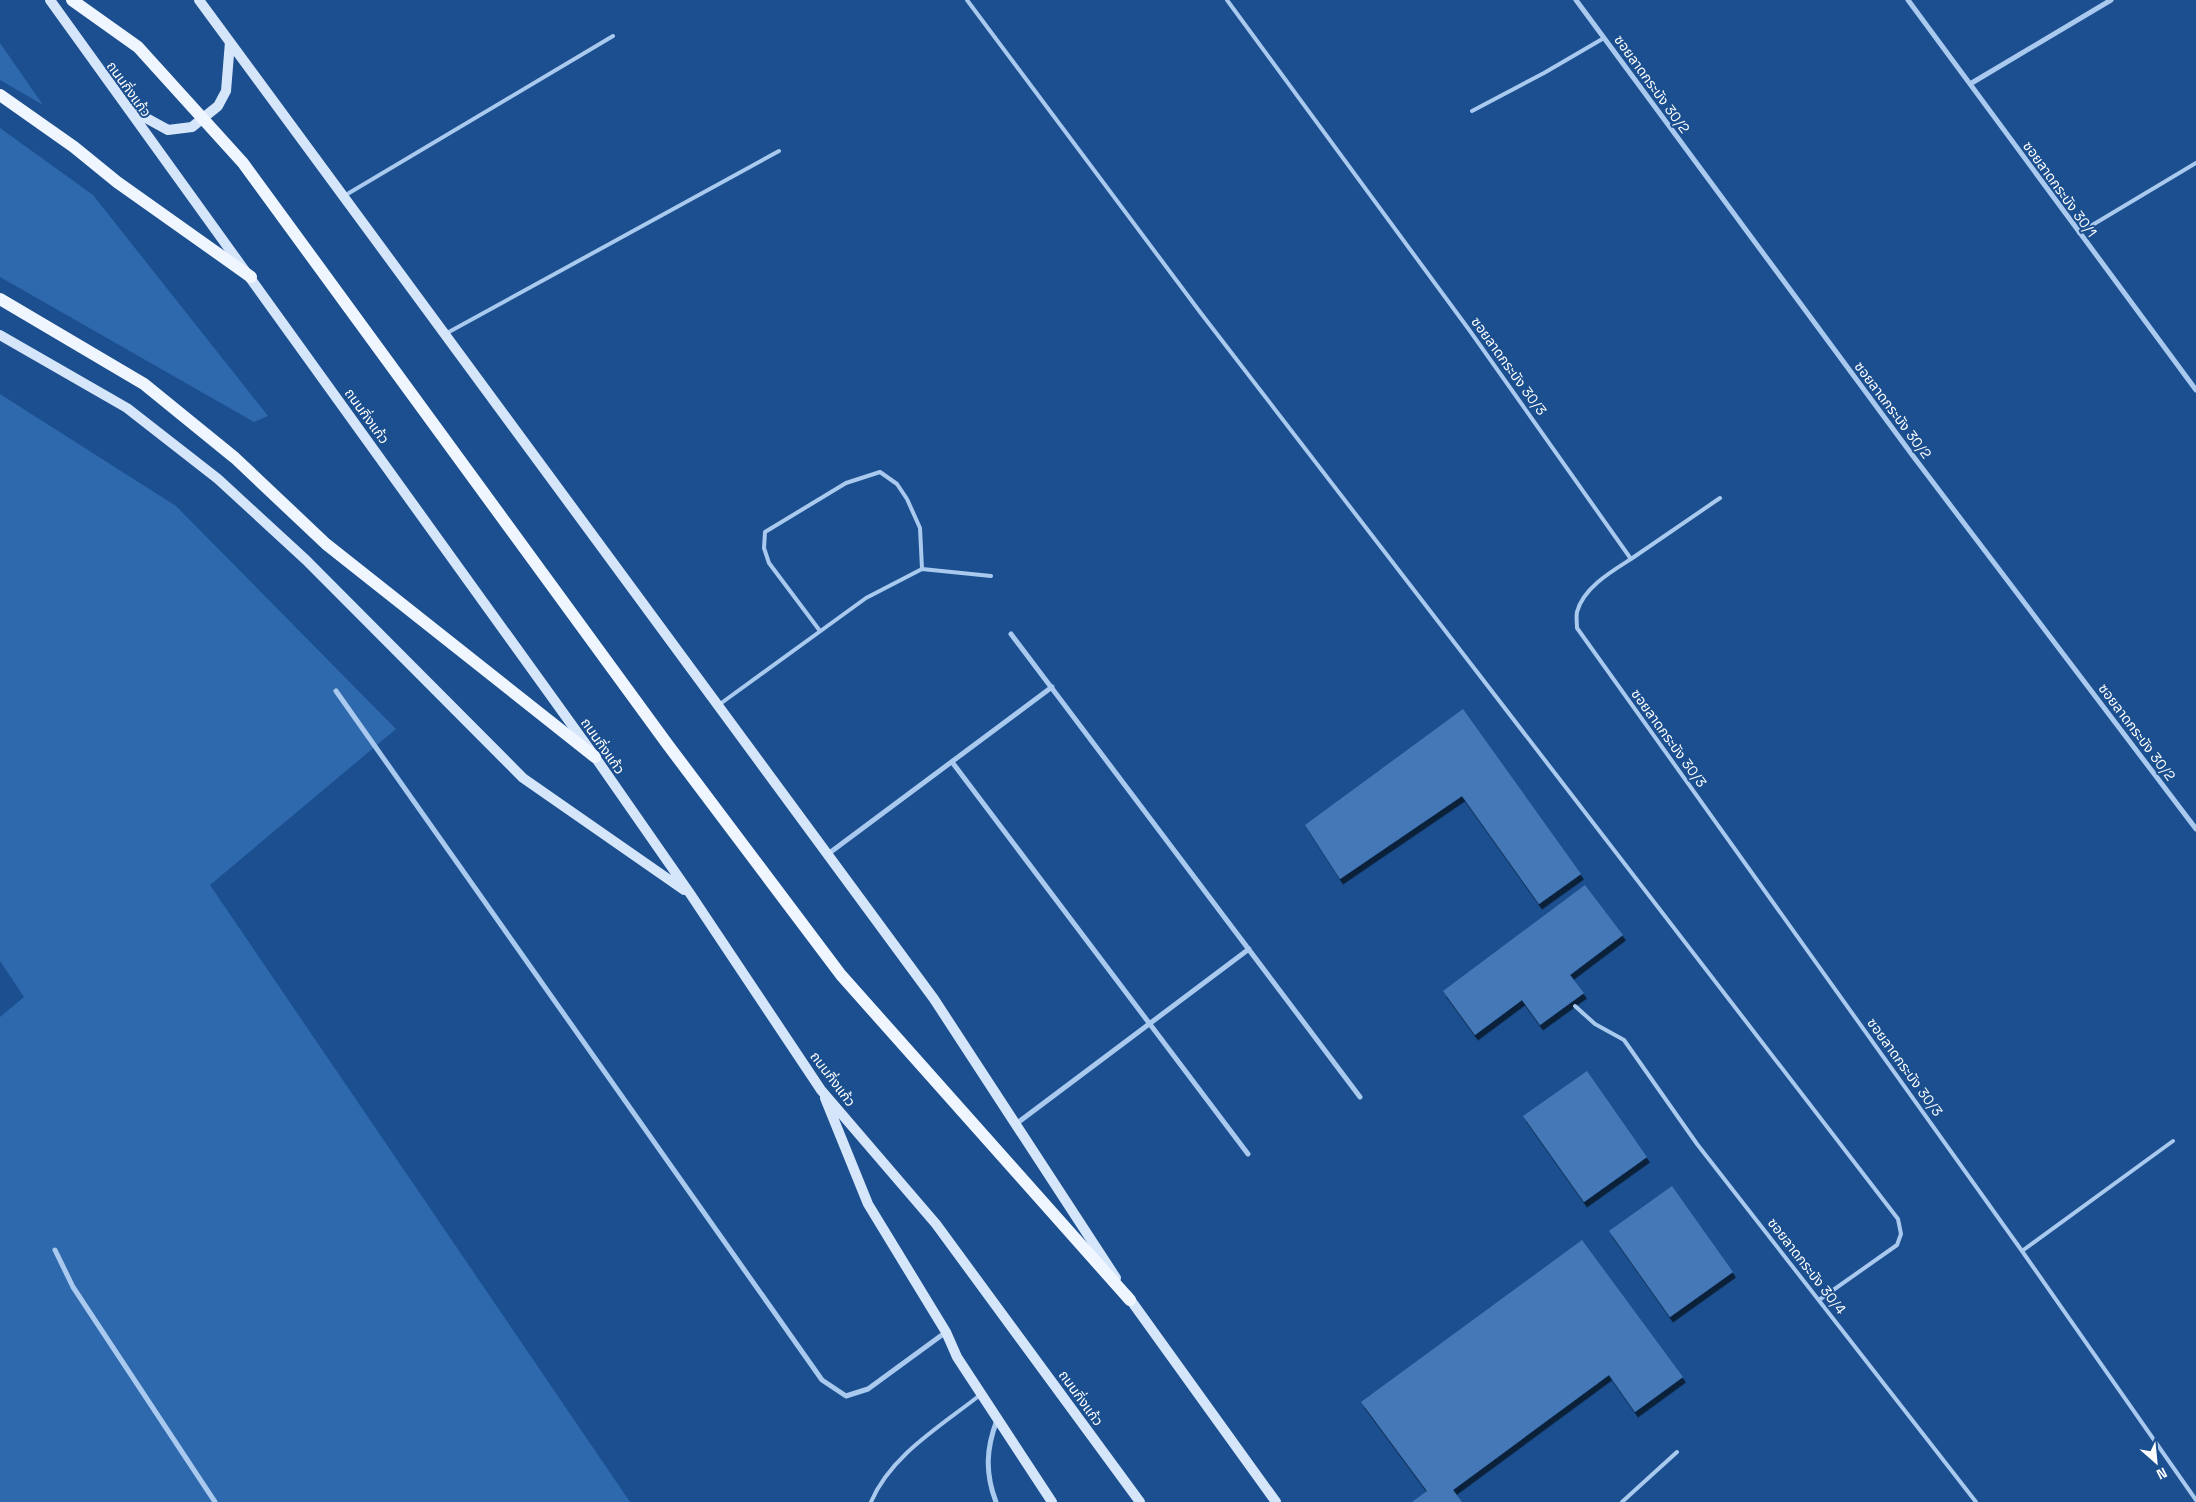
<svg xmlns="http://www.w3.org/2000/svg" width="2196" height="1502" font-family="'Space Grotesk','Noto Sans Thai',sans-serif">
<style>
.green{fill:#2e69ad}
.building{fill:#4478b7;filter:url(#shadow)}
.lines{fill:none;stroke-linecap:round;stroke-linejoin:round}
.lane{stroke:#a9c9ee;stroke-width:4}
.street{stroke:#a9c9ee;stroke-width:5}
.secondary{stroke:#d6e6fa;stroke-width:10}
.primary{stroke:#f0f6ff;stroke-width:12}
.labels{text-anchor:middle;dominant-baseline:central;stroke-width:4;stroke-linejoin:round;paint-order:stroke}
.street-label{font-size:14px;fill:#fff;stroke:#1b4f8f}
</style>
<defs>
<filter id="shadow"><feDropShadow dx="3" dy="5.5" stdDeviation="0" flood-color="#0009"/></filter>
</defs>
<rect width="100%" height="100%" fill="#1b4f8f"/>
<path class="green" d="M0,43L43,105L0,80Z
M0,128L93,195L268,416L254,422L0,277Z
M0,394L176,506L396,729L210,885L630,1502H0V1017L24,997L0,961Z"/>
<path class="building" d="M1463,709L1581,874L1539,904L1462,796L1340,879L1305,825Z
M1585,885L1623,935L1570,975L1584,993L1540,1025L1522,1000L1475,1035L1443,991Z
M1587,1071L1647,1157L1584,1202L1523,1116Z
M1672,1186L1733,1272L1670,1317L1609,1231Z
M1582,1240L1683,1377L1635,1412L1609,1375L1453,1490L1462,1502H1412L1427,1491L1361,1402Z"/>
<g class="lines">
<path class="lane" d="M967,0L1200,312L1898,1219L1901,1234L1897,1245L1819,1300
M1227,0L1470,331L1631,559C1612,571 1583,588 1577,612C1576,617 1577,623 1577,628L2022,1251L2196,1500
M1472,111L1544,73L1604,38
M344,196L613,36
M2079,233L2196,163
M447,333L779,151
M1631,559L1720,498
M820,631L769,563L764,548L765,532L846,483L880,472L897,484L907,499L920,528L922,569
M720,704L866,598L922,569L991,576
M1575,1006L1595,1024L1624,1040L1697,1144L1976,1502
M2022,1251L2173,1141
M871,1502C891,1455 941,1426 980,1395
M1622,1502L1677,1452"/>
<path class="street" d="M1576,0L1913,456L2196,829
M1908,0L2196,390
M1970,84L2111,0
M1011,634L1360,1097
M336,691L822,1380L846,1396L868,1389L946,1332
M952,762L1248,1154
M828,854L1052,687
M1016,1124L1249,949
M55,1250L73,1287L215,1502
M996,1502C985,1473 986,1449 997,1420"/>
<path class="secondary" d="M50,0L595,757L691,895L821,1090L936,1224L1140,1502
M199,0L934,999L1116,1278
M128,108L168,130L192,127L218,106L226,91L230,42
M0,335L127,408L218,479L306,560L523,778L684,890
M825,1098L868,1204L946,1332L957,1357L1052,1502
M1127,1295L1276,1502"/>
<path class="primary" d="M72,0L138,47L243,163L668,745L841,975L1130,1300
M0,95L74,147L117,182L251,277
M0,299L144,384L235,458L326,544L595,757"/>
</g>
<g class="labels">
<g class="street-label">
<text transform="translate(1652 84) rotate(54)">ซอยลาดกระบัง 30/2</text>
<text transform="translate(129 89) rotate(54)">ถนนกิ่งแก้ว</text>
<text transform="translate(2060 189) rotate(54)">ซอยลาดกระบัง 30/1</text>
<text transform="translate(1509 366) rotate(54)">ซอยลาดกระบัง 30/3</text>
<text transform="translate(1893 410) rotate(53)">ซอยลาดกระบัง 30/2</text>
<text transform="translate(367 416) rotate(54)">ถนนกิ่งแก้ว</text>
<text transform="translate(2137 732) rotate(53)">ซอยลาดกระบัง 30/2</text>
<text transform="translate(1669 738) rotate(54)">ซอยลาดกระบัง 30/3</text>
<text transform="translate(603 746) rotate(55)">ถนนกิ่งแก้ว</text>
<text transform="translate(1905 1067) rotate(54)">ซอยลาดกระบัง 30/3</text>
<text transform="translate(833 1079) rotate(53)">ถนนกิ่งแก้ว</text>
<text transform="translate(1807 1266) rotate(52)">ซอยลาดกระบัง 30/4</text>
<text transform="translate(1081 1398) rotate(54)">ถนนกิ่งแก้ว</text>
</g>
</g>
<g transform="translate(2156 1462) rotate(153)" stroke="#1b4f8f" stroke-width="4" paint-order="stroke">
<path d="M0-4L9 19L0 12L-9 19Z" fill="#ffffff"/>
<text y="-8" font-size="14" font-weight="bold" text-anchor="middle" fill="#ffffff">N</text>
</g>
</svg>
